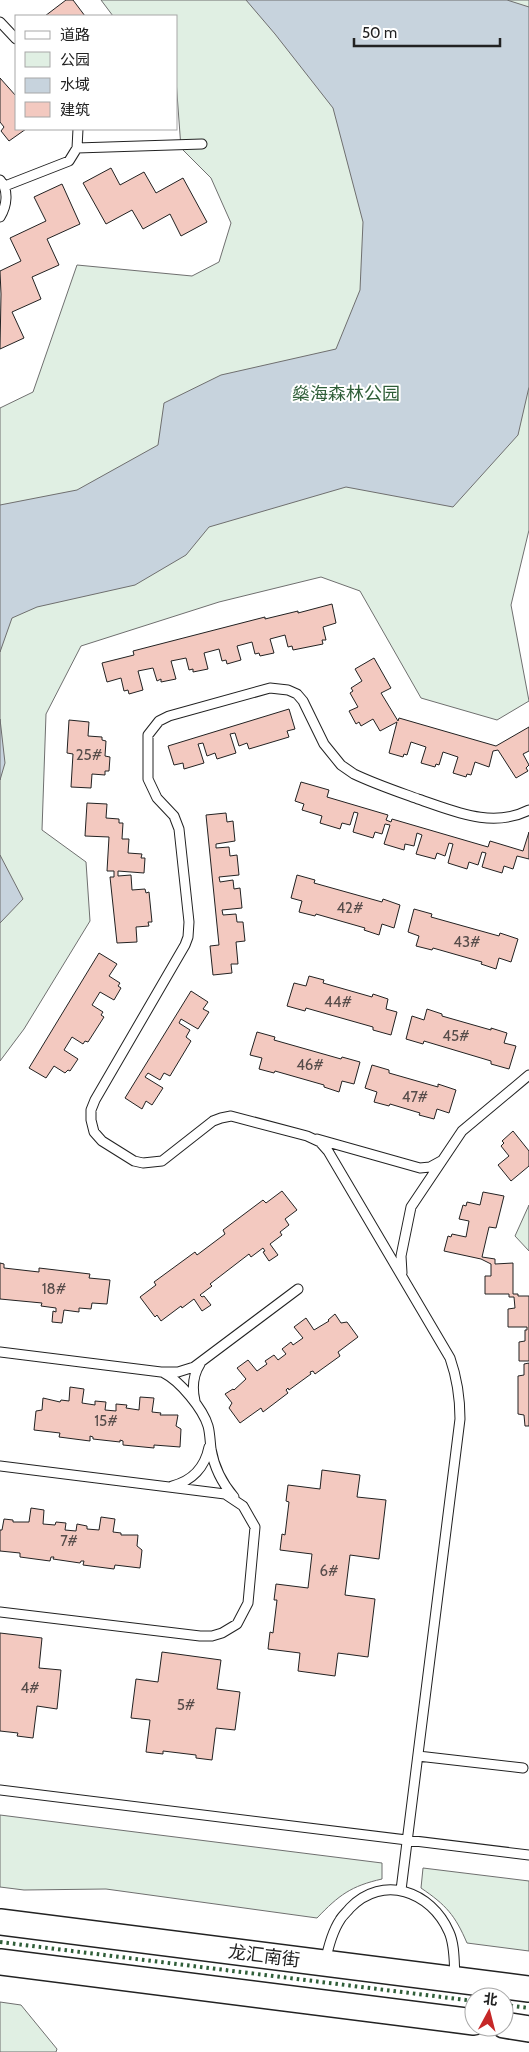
<svg xmlns="http://www.w3.org/2000/svg" width="529" height="2052" font-family="Cabin,'Noto Sans SC',sans-serif">
<style>
.green{fill:#e0efe3;stroke:#6f6f6f}
.water{fill:#c7d3dd;stroke:#6f6f6f}
.building{fill:#f3c9c0;stroke:#222}
.lines{fill:none;stroke-linecap:round;stroke-linejoin:round}
.service-casing{stroke:#222;stroke-width:11}
.secondary-casing{stroke:#222;stroke-width:28}
.service{stroke:#fff;stroke-width:9}
.secondary{stroke:#fff;stroke-width:25}
.hedge{stroke:#2f5e38;stroke-width:4;stroke-dasharray:2.5 4;stroke-linecap:butt}
.labels{text-anchor:middle;dominant-baseline:central;stroke-width:4;stroke-linejoin:round;paint-order:stroke}
.number-label{font-size:15px;fill:#564c4a}
.park-label{font-size:18px;fill:#2f5e38;stroke:#fff}
.street-label{font-size:18px;fill:#222;stroke:#fff}
</style>
<rect width="100%" height="100%" fill="#fff"/>
<path class="green" d="M101,0H529V530L511,605L529,701L497,720L421,698L360,591L321,577L219,602L81,646L46,714L42,830L86,862L90,921L24,1029L0,1061V408L33,392L77,265L192,276L219,262L231,223L211,178L181,148L176,80V16H113Z
M529,1205V1251L515,1236Z
M0,1815L382,1863V1879C351,1886 339,1895 317,1918L106,1889L24,1890L0,1887Z
M423,1868L529,1881V1951L467,1943C455,1915 446,1905 421,1888Z
M0,2002L21,2005L57,2049L56,2052H0Z"/>
<path class="water" d="M246,0H507L529,7V387L518,435L453,507L346,487L209,527L186,555L135,585L37,607L12,618L0,652V505L77,490L158,445L164,403L221,375L336,349L360,290L363,222L333,108L275,34Z
M0,719L5,763L0,780Z
M0,855L23,899L0,923Z"/>
<path class="building" d="M66,0H73L85,16H45Z
M0,78L16,96V129H26L9,141L1,131L4,127L0,122Z
M111,168L120,185L144,172L156,193L183,178L207,222L181,236L170,214L143,229L132,210L106,224L83,183Z
M62,184L80,224L47,239L59,265L32,277L41,299L12,312L24,338L0,349L1,294L0,271L21,261L10,238L46,221L34,197Z
M332,604L336,623L323,627L326,640H322L323,644L293,650L292,646L288,647L285,635L270,639L274,653L260,656L259,653L255,654L252,642L237,646L241,660L227,664L226,660L222,661L219,649L204,653L208,669L193,672V669L189,670L186,658L171,661L176,679L161,682V679L157,681L153,668L138,671L143,690L129,694L128,690L124,691L121,678L107,682L102,663L134,655L133,651L265,617V619L298,611V613Z
M374,658L391,688L381,693L398,721L399,718L496,746L529,727V751L523,754L529,765L526,768L528,771L516,778L498,750L493,751L489,767L475,762L471,775L467,774L466,777L453,773L458,757L443,752L439,765L436,764L435,767L421,763L426,747L411,742L407,755L404,754L403,757L389,753L397,722L380,731L373,719L361,726L359,722L356,724L349,711L358,707L350,693L353,691L351,688L362,681L355,669Z
M289,709L295,729L287,731L289,737L249,749L247,743L239,746L235,733L230,734L236,753L217,759L215,753L207,756L203,743L198,744L204,763L184,769L183,763L174,765L168,746Z
M69,720L89,722L88,736L102,737V740L106,741L105,756L110,757L109,771H105V775L92,774L91,788L71,787L73,754L67,753Z
M301,782L329,790L327,797L388,815L386,820L391,822L392,819L488,847L490,841L523,851L529,832V859L517,856L513,869L504,866L502,873L482,867L486,853L482,852L478,865L469,862L467,869L448,863L453,844L449,843L445,856L437,853L435,859L416,854L422,835L417,833L414,846L405,844L404,850L384,844L390,825L385,824L382,834L375,832L373,838L353,832L358,813L354,812L350,825L342,823L340,829L320,823L322,816L302,810L304,804L295,801Z
M87,803L107,804L106,818L119,819V823H123L122,839H129L128,853L142,854L141,858H145L144,873L118,871V876L131,875L132,890L145,889L146,893L149,892L152,922H148L149,926L136,927L137,942L117,943L110,877H114V871H107L109,837L85,836Z
M226,813L227,822L233,821L235,841L216,844V848L229,847L230,856L237,855L239,875L219,877L220,882L233,880L234,889L240,888L242,908L222,910L223,915L236,914L237,922H243L245,941L236,942L238,964H231L232,973L213,975L210,946L219,945L206,815Z
M297,875L315,880L314,883L382,902L383,899L400,905L394,928L382,924L379,935L364,930L365,928L316,914L315,916L299,912L302,901L291,898Z
M414,909L432,914L431,917L499,936L500,933L518,939L511,962L499,958L496,969L481,964L482,962L433,948L432,950L416,946L419,936L408,932Z
M99,953L117,964L109,976L120,983L118,986L121,988L114,1000L100,992L92,1005L103,1012L101,1015L104,1017L88,1042L85,1041L83,1044L72,1037L64,1050L78,1059L70,1071L68,1070L65,1073L54,1066L46,1078L29,1068Z
M309,976L324,980L323,983L372,997L373,994L388,999L386,1009L397,1012L391,1035L373,1030V1027L306,1008L305,1011L287,1006L294,983L306,986Z
M191,991L208,1002L203,1009L209,1012L198,1029L181,1019L179,1023L190,1030L186,1037L191,1041L170,1076L164,1073L160,1080L148,1073L145,1077L163,1088L152,1105L146,1101L142,1109L125,1098Z
M427,1009L442,1014V1016L491,1030V1028L507,1033L504,1043L516,1046L509,1069L491,1064V1061L424,1041L423,1044L406,1039L412,1016L424,1020Z
M257,1032L275,1037L274,1040L341,1059L342,1057L360,1062L354,1084L342,1081L339,1092L324,1087V1085L275,1071L274,1073L259,1069L262,1058L250,1055Z
M372,1065L389,1070V1073L438,1087V1084L456,1090L449,1113L437,1109L434,1119L419,1115L420,1113L390,1104L389,1106L374,1102L377,1092L365,1088Z
M513,1131L529,1151V1166L511,1181L498,1165L509,1156L501,1146L504,1143L502,1141Z
M282,1191L297,1210L285,1219L289,1225L280,1232L282,1235L270,1244L278,1255L269,1261L263,1252L265,1251L263,1248L251,1257L249,1254L210,1284L212,1286L200,1295L202,1297L204,1296L211,1305L202,1311L194,1299L182,1308L181,1306L161,1321L157,1315L155,1317L140,1297L156,1285L154,1282L195,1252L197,1255L225,1234L223,1230L263,1200L266,1203Z
M483,1192L504,1196L496,1228L489,1227L482,1257L495,1259V1264L513,1263V1294H518V1296H529V1361H519V1342L525,1341V1330H527V1327H508V1309L515,1308L514,1297H509V1294H485V1276H491V1264L481,1259L444,1251L448,1236L451,1237L452,1234L466,1237L469,1221L459,1219L463,1205L466,1206L467,1202L480,1205Z
M0,1263L4,1264V1268L39,1272V1268L90,1274L89,1278L110,1280L107,1304L92,1303L91,1309L79,1308V1312L64,1310L62,1323L52,1322L53,1311L56,1312V1308L41,1306L42,1303L0,1299Z
M335,1314L341,1323L347,1322L358,1337L338,1352L340,1356L315,1374L313,1371L310,1372L311,1374L289,1390L288,1388L286,1390L288,1393L263,1412L261,1408L240,1423L229,1408L232,1403L225,1394L233,1389L234,1390L246,1379L237,1368L248,1360L257,1371L267,1364L265,1361L274,1355L278,1360L286,1354L282,1349L291,1342L293,1345L303,1338L294,1327L306,1318L314,1330L329,1321L328,1320Z
M529,1363V1426H525L524,1415L518,1414V1376L524,1375V1364Z
M70,1387L84,1389L82,1403L95,1405V1401L106,1402L105,1410L116,1411V1404L127,1405L126,1408L139,1410L140,1397L154,1398L152,1412L161,1413L160,1415H178L176,1426L181,1429L180,1447L154,1445V1448L123,1445V1441L120,1440V1442L93,1439V1437L90,1436V1441L59,1437L60,1433L34,1430L36,1411L42,1410L43,1398L60,1402L61,1400L69,1401Z
M322,1470L360,1475L357,1497L386,1500L379,1559L350,1555L345,1595L375,1599L368,1657L338,1653L335,1676L298,1671L300,1653L268,1649L270,1632L273,1633L277,1600H274L276,1584L308,1588L312,1554L280,1550L282,1534L285,1535L289,1502L286,1501L288,1485L320,1489Z
M31,1508L44,1510L43,1524L55,1525L56,1522L66,1523L65,1530L76,1531L77,1524L87,1526V1529L99,1530L101,1517L115,1519L113,1532L121,1533V1535H138L137,1546L142,1550L140,1568L115,1565L114,1569L83,1565L84,1561H81L80,1563L53,1559L54,1557H51L50,1561L20,1557V1553L0,1551V1530H2L4,1519L13,1520V1522H29Z
M0,1633L42,1638L39,1668L61,1670L57,1709L37,1706L33,1738L17,1736L18,1733L0,1731Z
M162,1652L221,1660L217,1689L240,1692L235,1730L216,1728L212,1760L196,1758V1755L163,1751V1754L146,1752L150,1720L131,1718L136,1679L158,1682Z"/>
<g class="lines">
<g class="service-casing">
<path id="service" d="M0,22L16,39
M77,148L202,144
M0,180C9,190 7,206 0,217
M5,186L69,161L77,148L78,129
M317,1139L420,1168L430,1167L441,1161
M402,1273L401,1256L411,1207L462,1131L529,1075
M0,1352L161,1372H178L194,1367L298,1289
M164,1373C180,1381 203,1409 208,1426C210,1433 210,1441 211,1449C214,1467 222,1483 234,1497
M195,1401C192,1388 193,1375 200,1364
M0,1466L225,1494L243,1506L255,1527L248,1603L237,1624L222,1633L212,1636H200L0,1612
M172,1486C192,1481 205,1467 209,1447
M418,1756L523,1768
M0,1790L529,1855
M401,1890L460,1419C460,1397 457,1378 450,1358L328,1151L320,1142L307,1136L231,1116L221,1118L213,1121L162,1161L143,1163L134,1161L102,1141L94,1132L91,1120V1110L95,1100L185,945L188,937L189,922L179,829L174,816L157,798L148,779V735L159,721L169,716L270,688L288,690L297,694L303,701L324,744L341,765L354,774C375,784 396,791 418,799C454,811 492,829 529,810
M325,1963C328,1948 332,1932 340,1920C342,1916 347,1912 350,1908C383,1874 431,1891 449,1932C455,1945 454,1963 455,1977"/>
</g>
<g class="secondary-casing">
<path id="secondary" d="M0,1922L529,1989
M0,1962L474,2022
M504,2025L529,2029"/>
</g>
<use href="#service" class="service"/>
<use href="#secondary" class="secondary"/>
<path class="hedge" d="M0,1942L474,2001
M504,2005L529,2008"/>
</g>
<g class="labels">
<g class="number-label">
<text x="89" y="755">25#</text>
<text x="350" y="908">42#</text>
<text x="467" y="942">43#</text>
<text x="338" y="1002">44#</text>
<text x="456" y="1036">45#</text>
<text x="310" y="1065">46#</text>
<text x="415" y="1097">47#</text>
<text x="54" y="1289">18#</text>
<text x="106" y="1421">15#</text>
<text x="69" y="1541">7#</text>
<text x="329" y="1571">6#</text>
<text x="30" y="1688">4#</text>
<text x="186" y="1705">5#</text>
</g>
<g class="park-label">
<text x="346" y="394">燊海森林公园</text>
</g>
<g class="street-label">
<text transform="translate(264 1956) rotate(7)">龙汇南街</text>
</g>
</g>
<rect x="15" y="15" width="162" height="115" fill="#ffffff" stroke="#a7a7a7"/>
<rect x="25" y="31" width="25" height="8" fill="#ffffff" stroke="#a7a7a7"/>
<text x="60" y="40" font-size="15" fill="#222222">道路</text>
<rect x="25" y="52" width="25" height="15" fill="#e0efe3" stroke="#a7a7a7"/>
<text x="60" y="65" font-size="15" fill="#222222">公园</text>
<rect x="25" y="78" width="25" height="15" fill="#c7d3dd" stroke="#a7a7a7"/>
<text x="60" y="90" font-size="15" fill="#222222">水域</text>
<rect x="25" y="102" width="25" height="15" fill="#f3c9c0" stroke="#a7a7a7"/>
<text x="60" y="115" font-size="15" fill="#222222">建筑</text>
<g transform="translate(489 2012) rotate(7)"><circle r="24" fill="#ffffff" stroke="#a7a7a7"/>
<path d="M0-4L9 19L0 12L-9 19Z" fill="#c62828"/>
<text y="-8" font-size="14" font-weight="bold" text-anchor="middle" fill="#222222">北</text>
</g>
<path d="M354 38v8h146v-8" fill="none" stroke="#222222" stroke-width="2.5"/>
<text x="362" y="38" font-size="15" fill="#222222" stroke="#ffffff" stroke-width="4" paint-order="stroke">50 m</text>
</svg>
